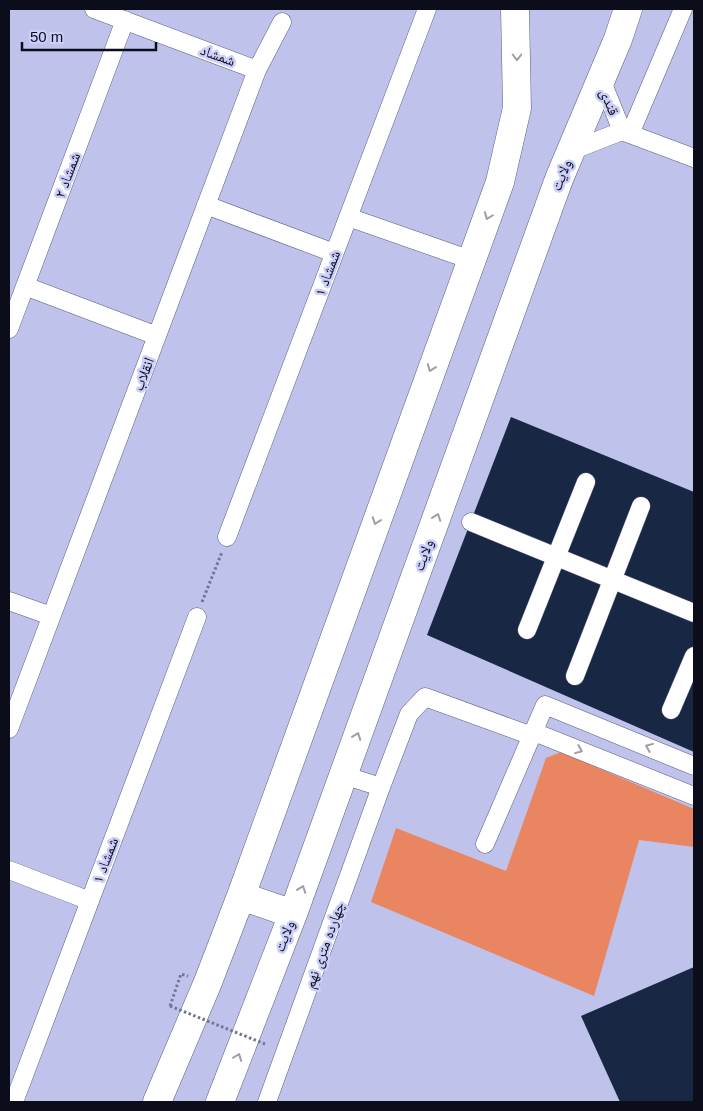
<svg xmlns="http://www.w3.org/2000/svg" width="703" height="1111" font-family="Arial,'Noto Naskh Arabic',sans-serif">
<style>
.green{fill:#e98661}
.building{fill:#172744}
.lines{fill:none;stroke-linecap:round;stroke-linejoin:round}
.street-casing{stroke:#5a5d81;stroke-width:19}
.primary-casing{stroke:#5a5d81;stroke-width:29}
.path{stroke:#727592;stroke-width:3;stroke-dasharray:2.5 2.5;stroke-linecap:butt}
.street{stroke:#fff;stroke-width:18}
.primary{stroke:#fff;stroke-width:28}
.path-bridge{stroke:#727592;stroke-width:3;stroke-dasharray:2.5 2.5;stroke-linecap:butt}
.oneway{stroke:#9e9ea4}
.labels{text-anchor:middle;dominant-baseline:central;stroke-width:5;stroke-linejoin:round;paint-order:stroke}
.street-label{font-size:15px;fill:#0c0d1b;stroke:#cbcff9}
</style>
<rect width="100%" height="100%" fill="#bfc3ec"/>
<path class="green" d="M561,752L694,809V847L639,840L594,996L371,902L396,828L506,871L546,758Z"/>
<path class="building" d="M511,417L694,492V752L427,635Z
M694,967V1102H620L581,1016Z"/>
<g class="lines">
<g class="street-casing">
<path id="street" d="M94,9L257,70
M622,131L694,158
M630,134L683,9
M571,151L622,131L601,79
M206,205L334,253
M348,217L471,260
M25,286L157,336
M9,329L125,20
M471,522L694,613
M227,537L427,9
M9,601L51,616
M527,630L586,482
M575,676L641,506
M671,710L694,656
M9,729L257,70L282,22
M534,732L694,796
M343,775L381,787L409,714L425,697L532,736
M485,844L545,705L694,766
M9,870L90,901
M14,1102L197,617
M267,1102L381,787"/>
</g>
<g class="primary-casing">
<path id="primary" d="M241,896L293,914
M157,1102L208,982L241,896L500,182L517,108L515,9
M220,1102L293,914L559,179L618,39L628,9"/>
</g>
<path class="path" d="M202,602L222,552
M170,1006L181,974L188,976"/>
<use href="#street" class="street"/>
<use href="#primary" class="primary"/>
<path class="path-bridge" d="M170,1006L265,1044"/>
</g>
<defs><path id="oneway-chevron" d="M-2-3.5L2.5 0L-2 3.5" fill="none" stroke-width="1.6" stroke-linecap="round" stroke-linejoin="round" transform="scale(1.25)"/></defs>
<g class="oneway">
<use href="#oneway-chevron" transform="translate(517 57) rotate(90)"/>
<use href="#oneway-chevron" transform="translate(488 216) rotate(111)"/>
<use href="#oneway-chevron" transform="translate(431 368) rotate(110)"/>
<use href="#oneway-chevron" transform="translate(437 517) rotate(-70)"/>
<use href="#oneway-chevron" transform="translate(376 521) rotate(110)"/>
<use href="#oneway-chevron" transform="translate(357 736) rotate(-70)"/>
<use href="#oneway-chevron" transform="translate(649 747) rotate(-158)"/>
<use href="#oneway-chevron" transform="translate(579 750) rotate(22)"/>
<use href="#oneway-chevron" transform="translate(302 889) rotate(-70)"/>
<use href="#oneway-chevron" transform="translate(238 1057) rotate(-69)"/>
</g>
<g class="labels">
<g class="street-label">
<text transform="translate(218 55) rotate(20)">شمشاد</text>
<text transform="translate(610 102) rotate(68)">قندی</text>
<text transform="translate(67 175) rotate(-69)">شمشاد ۲</text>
<text transform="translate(561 175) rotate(-68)">ولایت</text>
<text transform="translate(327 273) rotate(-69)">شمشاد ۱</text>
<text transform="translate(143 374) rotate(-69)">انقلاب</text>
<text transform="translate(423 555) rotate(-70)">ولایت</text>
<text transform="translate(105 860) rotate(-69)">شمشاد ۱</text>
<text transform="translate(284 936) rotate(-69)">ولایت</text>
<text transform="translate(324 945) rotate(-70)">چهارده متری نهم</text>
</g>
</g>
<rect width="703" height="1111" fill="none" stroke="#0c0d1b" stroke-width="20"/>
<path d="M22 42v8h134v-8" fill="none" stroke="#0c0d1b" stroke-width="2.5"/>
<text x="30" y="42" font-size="15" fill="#0c0d1b" stroke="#cbcff9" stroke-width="4" paint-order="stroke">50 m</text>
</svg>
